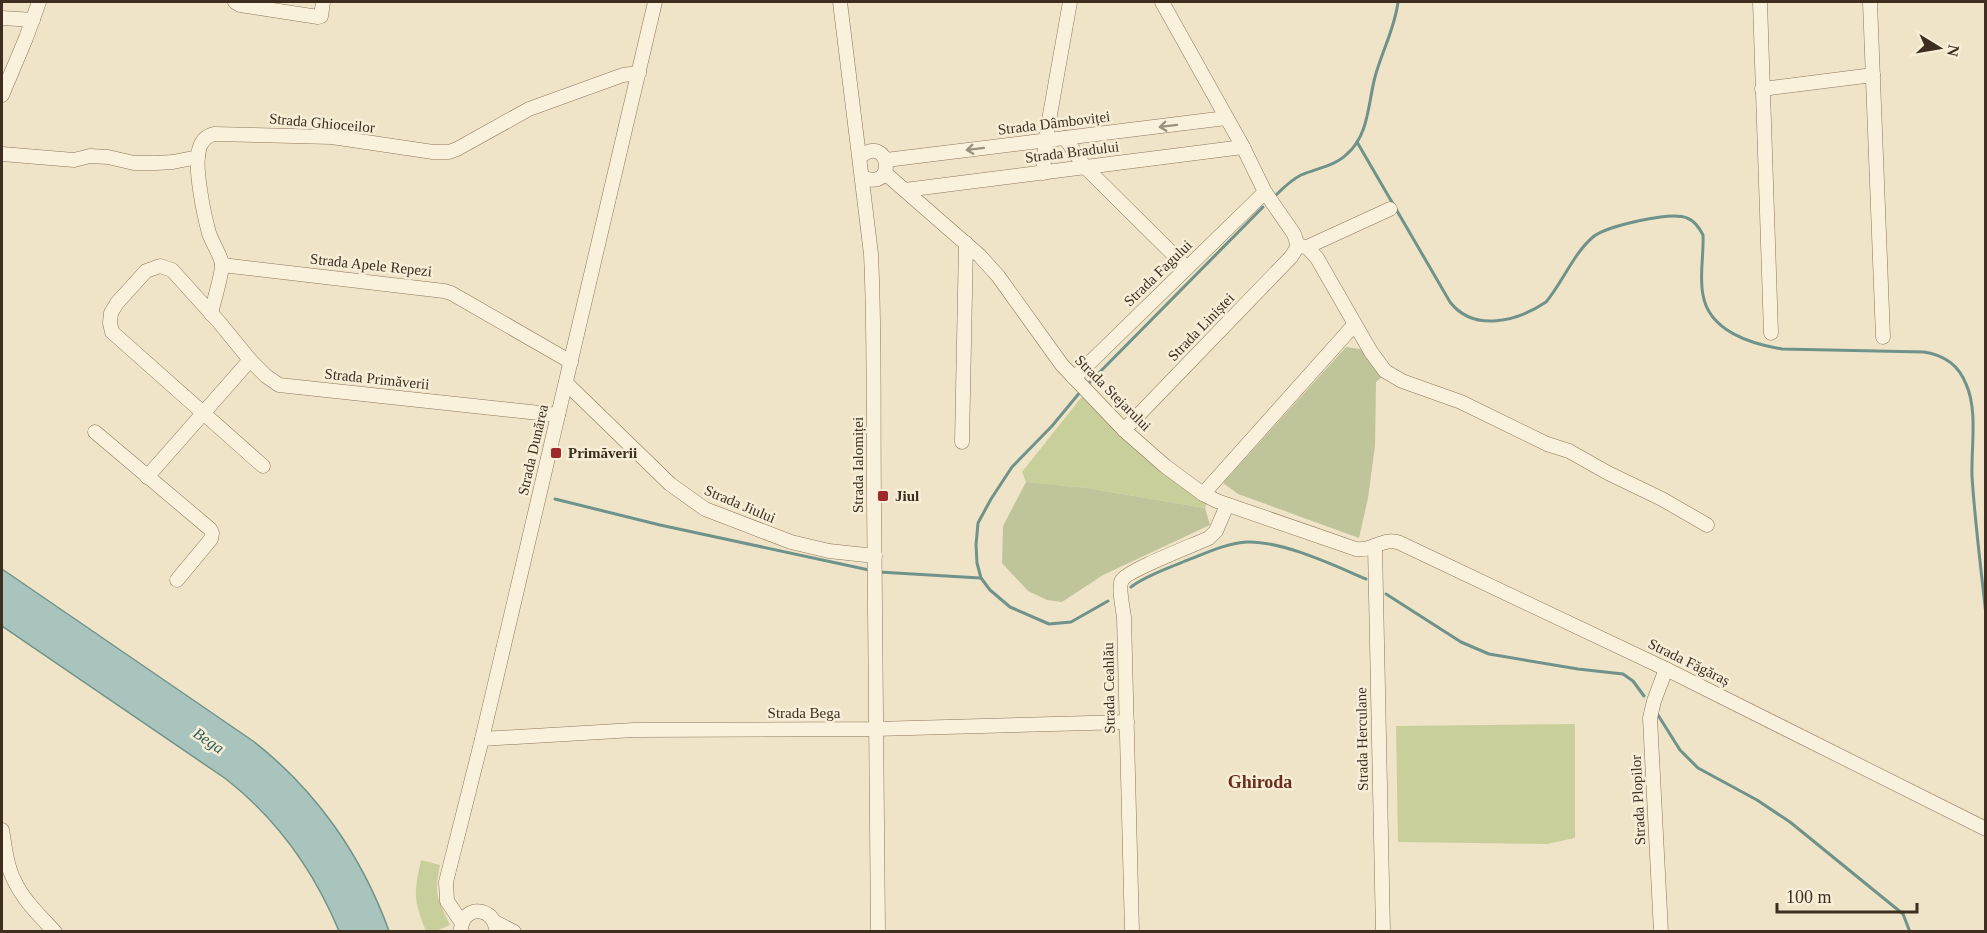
<svg xmlns="http://www.w3.org/2000/svg" width="1987" height="933" font-family="'Times New Roman',serif">
	<style>
		.green { fill: #c9cf9b }
		.cemetery { fill: #bfc49a }
		.water { fill: #a9c4bc; stroke: #6f938a; stroke-width: 1.5 }
		.lines { fill: none; stroke-linecap: round; stroke-linejoin: round }
		.stream { stroke: #6f938a; stroke-width: 3 }
		.minor-casing { stroke: #8d765c; stroke-width: 15 }
		.minor { stroke: #faf1dc; stroke-width: 14 }
		.oneway { stroke: #9c907e }
		.poi-dot { fill: #9e2a2b; stroke: #f7eed8; stroke-width: 2 }
		.labels { text-anchor: middle; stroke-width: 5; stroke-linejoin: round; paint-order: stroke }
		.street-label { font-size: 15px; fill: #3d2e20; stroke: #f7eed8 }
		.poi-label { font-size: 15px; font-weight: bold; fill: #3d2e20; stroke: #f7eed8; text-anchor: start }
		.water-label { font-size: 16px; font-style: italic; fill: #2f5d5a; stroke: #f7eed8 }
		.quarter-label { font-size: 18px; font-weight: bold; fill: #6b2e1e; stroke: #f7eed8 }
	</style>
	<rect width="100%" height="100%" fill="#f0e4c8"/>
	<g class="green">
		<polygon points="1084,394 1208,500 1205,508 1087,488 1026,482 1022,472"/>
		<polygon points="1575,724 1575,838 1547,844 1398,842 1396,726"/>
		<path d="M421,860L440,865C434,895 437,897 450,925L436,931H426C413,899 414,893 421,860Z"/>
	</g>
	<g class="cemetery">
		<polygon points="1346,347 1360,349 1383,376 1376,382 1375,446 1368,498 1359,538 1238,494 1223,483"/>
		<polygon points="1026,482 1087,488 1205,508 1210,525 1103,575 1062,602 1047,600 1028,591 1002,563 1003,526"/>
	</g>
	<path class="water" d="M2,569L253,741C316,790 362,856 389,931H339C314,871 277,819 226,779L2,626Z"/>
	<g class="lines">
		<g class="stream">
			<path d="M1357,142L1450,302C1474,333 1518,321 1546,302C1562,283 1574,253 1593,237C1606,226 1671,211 1687,218C1695,221 1699,227 1703,235C1704,255 1699,276 1703,295C1709,331 1751,344 1782,349L1924,352C1944,355 1959,366 1966,384C1978,410 1971,448 1972,476C1975,523 1981,569 1986,615"/>
			<path d="M1276,195C1284,187 1291,180 1301,175C1317,168 1335,166 1347,154C1369,135 1368,103 1375,77C1382,51 1395,28 1398,2"/>
			<polyline points="1088,384 1263,207"/>
			<polyline points="1081,391 1052,426 1012,467 991,499 978,523 976,545 977,563 981,578 990,590 1010,607 1049,624 1071,622 1108,601"/>
			<polyline points="555,499 660,525 869,570"/>
			<polyline points="879,572 980,578"/>
			<path d="M1131,587C1147,575 1167,569 1185,561C1204,554 1226,543 1247,542C1283,541 1333,565 1366,579"/>
			<polyline points="1386,594 1461,642 1489,654 1578,669 1623,674 1633,681 1644,696"/>
			<polyline points="1658,715 1680,750 1698,768 1757,800 1790,822 1903,914 1910,932"/>
		</g>
		<defs>
			<g id="minor">
				<polyline points="235,2 240,5 318,17 321,16 323,2"/>
				<path d="M840,2L871,254C875,336 873,417 874,499C875,643 876,787 878,932"/>
				<polyline points="1162,2 1243,147 1265,192 1294,234 1298,246"/>
				<polyline points="1760,2 1771,333"/>
				<polyline points="1870,2 1883,337"/>
				<polyline points="2,18 33,20"/>
				<polyline points="1762,89 1873,75"/>
				<polyline points="2,95 26,38 39,2"/>
				<polyline points="1065,138 1085,167 1187,268"/>
				<polyline points="2,154 74,160 90,156 108,157 134,163 156,163 173,162 198,157"/>
				<path d="M860,157C890,132 898,193 862,177"/>
				<polyline points="886,160 1226,118"/>
				<path d="M885,173L980,256L998,276L1062,365L1124,430L1165,466L1203,494L1217,501L1356,549C1373,552 1383,536 1400,543L1666,669L1986,829"/>
				<polyline points="1043,173 1046,137 1070,2"/>
				<polyline points="905,190 1243,147"/>
				<polyline points="1298,246 1307,247 1317,258 1371,352 1385,371 1402,381 1461,402 1547,444 1569,451 1608,473 1662,499 1707,525"/>
				<polyline points="1307,247 1390,209"/>
				<polyline points="222,265 444,291 451,293 571,362"/>
				<path d="M211,314C213,303 223,272 222,264C220,253 212,243 209,233C204,215 194,167 199,150C201,141 206,136 214,134L332,137L433,152H449L457,149L529,109L623,75L639,73"/>
				<polyline points="1074,378 1265,192"/>
				<polyline points="566,383 670,484 705,509 791,542 829,551 875,556"/>
				<polyline points="1124,430 1291,257 1298,246"/>
				<polyline points="95,432 210,529 212,533 211,539 177,580"/>
				<polyline points="962,442 966,243"/>
				<polyline points="263,466 112,332 110,323 111,313 117,303 146,271 160,266 172,270 219,322 250,360 266,376 279,385 558,415"/>
				<polyline points="147,477 250,360"/>
				<polyline points="1203,494 1354,325"/>
				<polyline points="1375,546 1383,932"/>
				<polyline points="482,739 634,730 875,729 1127,722"/>
				<path d="M2,830C5,846 6,865 14,880C23,900 40,916 55,932"/>
				<polyline points="495,922 514,932"/>
				<polyline points="462,923 447,901 446,882 482,739 655,2"/>
				<path d="M461,929C463,904 496,906 496,932"/>
				<path d="M1132,932L1124,617C1123,609 1118,587 1122,580C1128,570 1194,545 1209,538L1216,531L1227,505"/>
				<polyline points="1661,932 1650,718 1654,701 1666,669"/>
			</g>
		</defs>
		<use href="#minor" class="minor-casing"/>
		<use href="#minor" class="minor"/>
	</g>
	<defs><path id="oneway-shaft" d="M-6 0H5M1.5-3L5.5 0L1.5 3" fill="none" stroke-width="1.6" stroke-linecap="round" stroke-linejoin="round" transform="scale(1.5)"/></defs>
	<g class="oneway">
		<use href="#oneway-shaft" transform="translate(1168 126) rotate(173)"/>
		<use href="#oneway-shaft" transform="translate(975 149) rotate(173)"/>
	</g>
	<g class="poi-dot">
		<rect x="550" y="447" width="12" height="12" rx="3"/>
		<rect x="877" y="490" width="12" height="12" rx="3"/>
	</g>
	<g class="labels">
		<g class="street-label">
			<text transform="translate(322 123) rotate(5)" y="5">Strada Ghioceilor</text>
			<text transform="translate(1054 123) rotate(-7)" y="5">Strada Dâmboviței</text>
			<text transform="translate(1072 152) rotate(-7)" y="5">Strada Bradului</text>
			<text transform="translate(371 265) rotate(6)" y="5">Strada Apele Repezi</text>
			<text transform="translate(1158 273) rotate(-44)" y="5">Strada Fagului</text>
			<text transform="translate(1201 327) rotate(-46)" y="5">Strada Liniștei</text>
			<text transform="translate(377 379) rotate(6)" y="5">Strada Primăverii</text>
			<text transform="translate(1113 393) rotate(45)" y="5">Strada Stejarului</text>
			<text transform="translate(533 450) rotate(-77)" y="5">Strada Dunărea</text>
			<text transform="translate(858 465) rotate(-90)" y="5">Strada Ialomiței</text>
			<text transform="translate(740 504) rotate(23)" y="5">Strada Jiului</text>
			<text transform="translate(1689 662) rotate(26)" y="5">Strada Făgăraș</text>
			<text transform="translate(1109 688) rotate(-91)" y="5">Strada Ceahlău</text>
			<text x="804" y="718">Strada Bega</text>
			<text transform="translate(1362 739) rotate(-91)" y="5">Strada Herculane</text>
			<text transform="translate(1638 800) rotate(-93)" y="5">Strada Plopilor</text>
		</g>
		<g class="poi-label">
			<text x="568" y="458">Primăverii</text>
			<text x="895" y="501">Jiul</text>
		</g>
		<g class="water-label">
			<text transform="translate(209 740) rotate(34)" y="6">Bega</text>
		</g>
		<g class="quarter-label">
			<text x="1260" y="788">Ghiroda</text>
		</g>
	</g>
	<rect width="1987" height="933" fill="none" stroke="#3d2e20" stroke-width="6"/>
	<g transform="translate(1939 48) rotate(101)" stroke="#f7eed8" stroke-width="4.5" paint-order="stroke">
	<path d="M0-4.5L10 22L0 15L-10 22Z" fill="#3d2e20"/>
	<text y="-9" font-size="16" font-weight="bold" text-anchor="middle" fill="#3d2e20">N</text>
	</g>
	<path d="M1777 903v9h140v-9" fill="none" stroke="#3d2e20" stroke-width="3"/>
	<text x="1786" y="903" font-size="18" fill="#3d2e20" stroke="#f7eed8" stroke-width="4.5" paint-order="stroke">100 m</text>
</svg>
